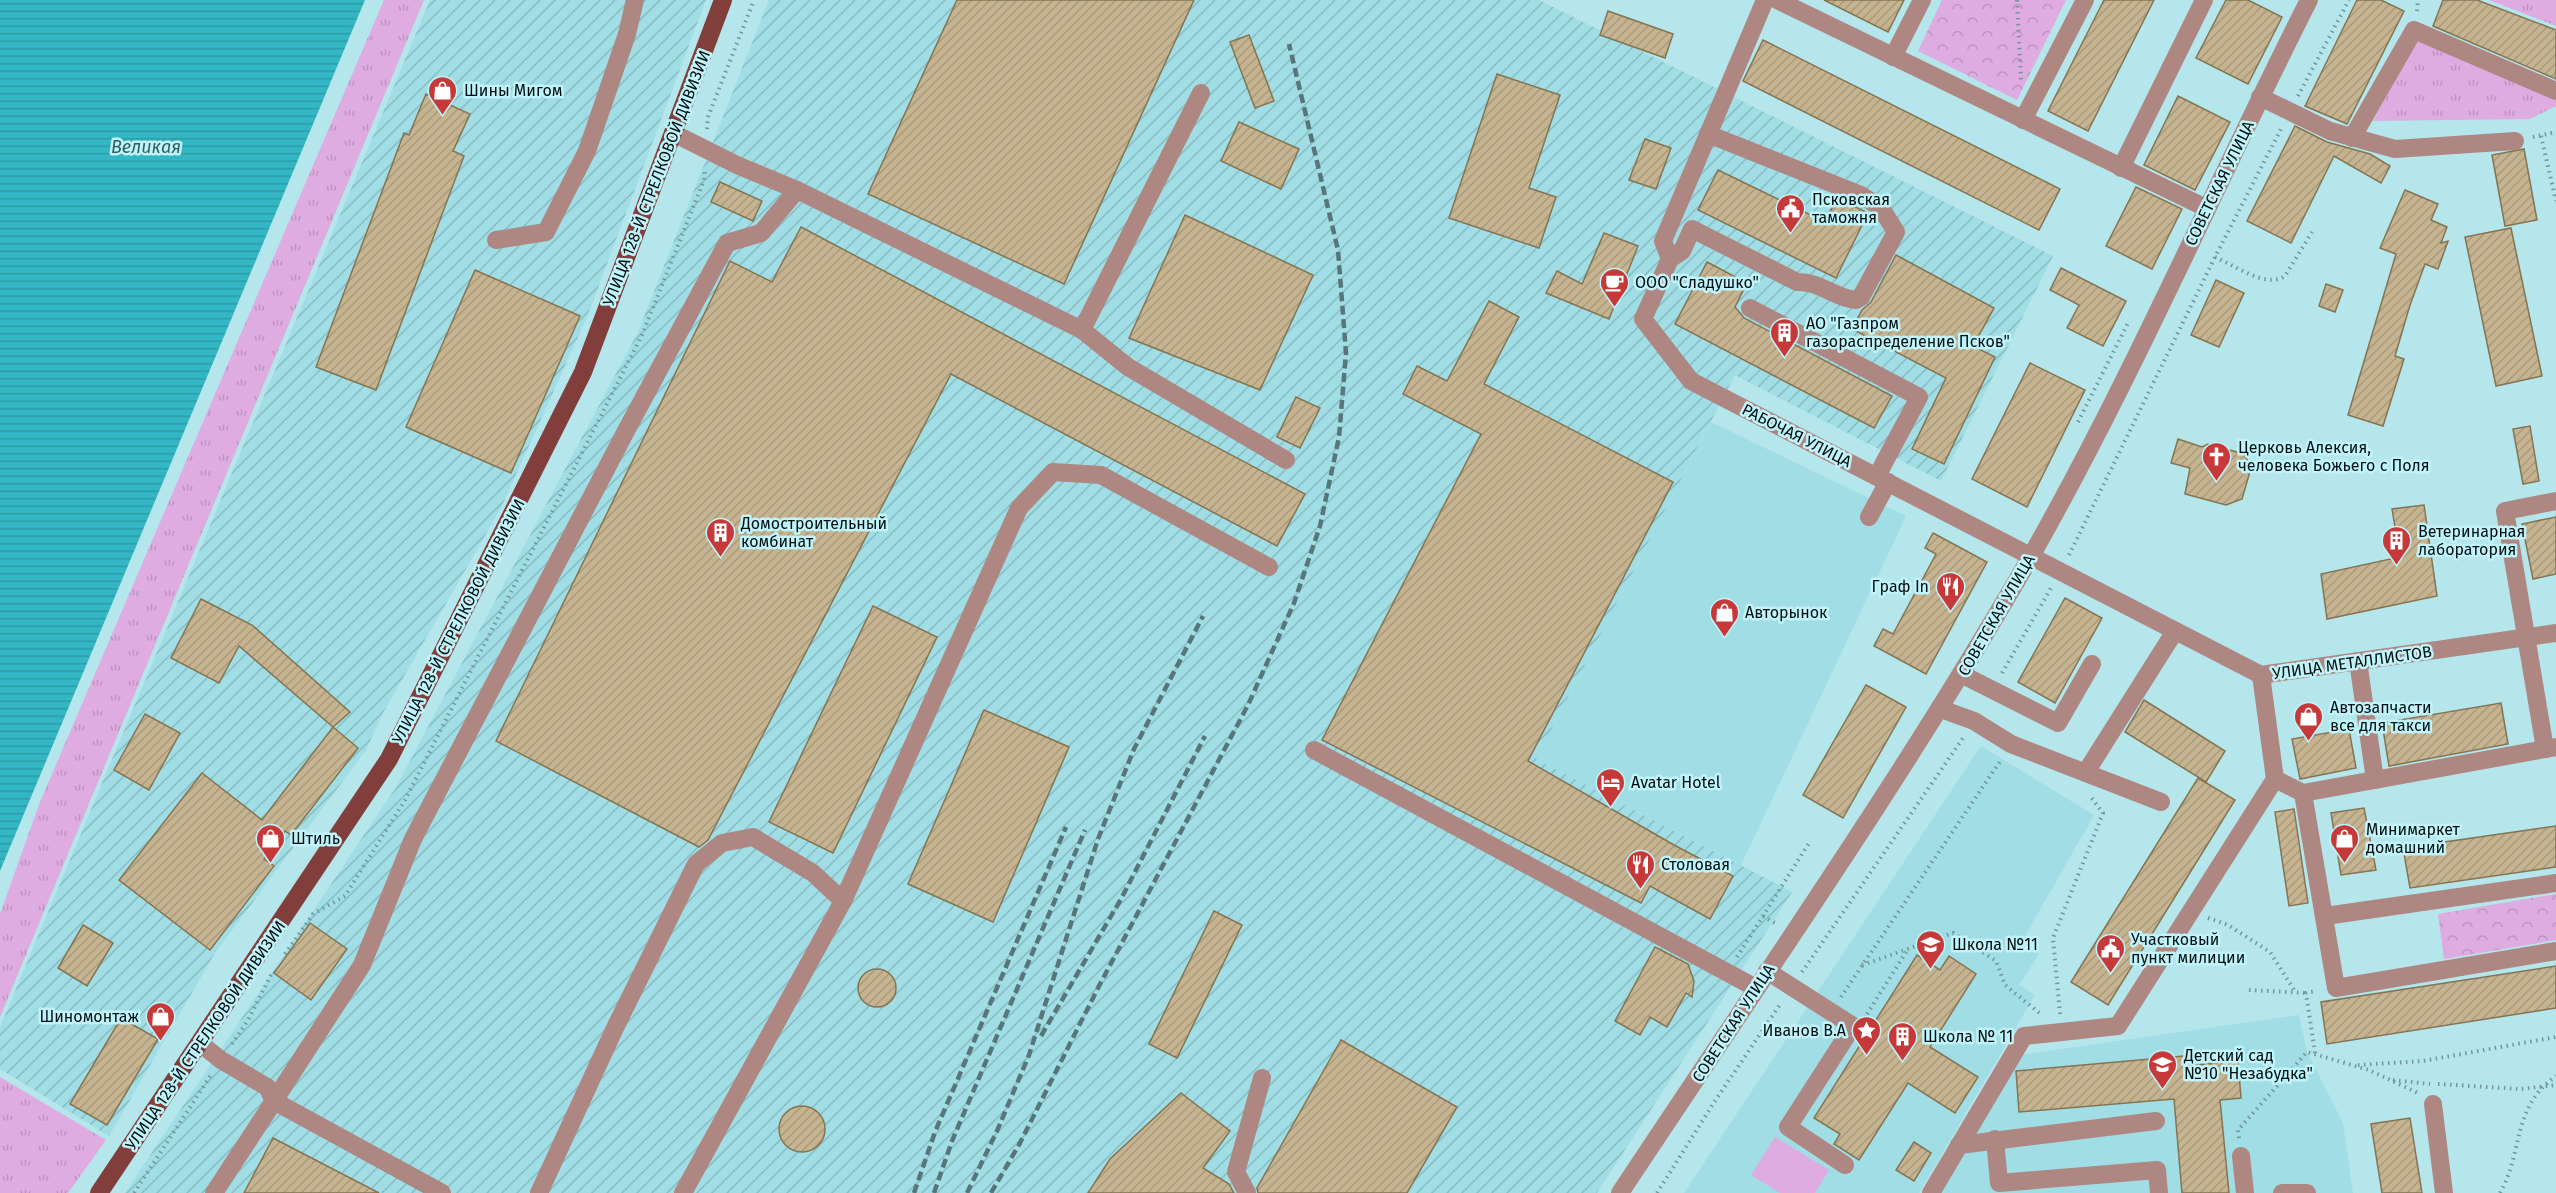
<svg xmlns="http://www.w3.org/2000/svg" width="2556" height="1193" font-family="'Fira Sans',sans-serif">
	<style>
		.built { fill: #a0dde4 }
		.industrial { fill: url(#industrial-furrows) }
		.grass { fill: url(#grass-tufts) }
		.park { fill: url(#park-crowns) }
		.pitch { fill: #deace0 }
		.water { fill: url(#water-rules) }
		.building { fill: url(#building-hatch); stroke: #847452; stroke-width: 1.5 }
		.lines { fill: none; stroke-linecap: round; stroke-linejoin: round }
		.path { stroke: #72979b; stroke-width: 4; stroke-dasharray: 1.5 4.5; stroke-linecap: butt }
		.minor { stroke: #ae8682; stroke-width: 18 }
		.major { stroke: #813e3a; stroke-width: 18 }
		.rail { stroke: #57767a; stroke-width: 4.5; stroke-dasharray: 9 4.5; stroke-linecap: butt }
		.labels { text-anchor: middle; stroke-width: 5; stroke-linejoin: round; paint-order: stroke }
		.poi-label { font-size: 16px; fill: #000e10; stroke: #c1f4fa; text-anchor: start }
		.street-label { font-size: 16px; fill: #000e10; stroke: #c1f4fa }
		.water-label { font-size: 18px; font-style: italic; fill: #2c6066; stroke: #c1f4fa }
	</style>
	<defs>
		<pattern id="industrial-furrows" width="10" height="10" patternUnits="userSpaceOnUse" patternTransform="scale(1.5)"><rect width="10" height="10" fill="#a0dde4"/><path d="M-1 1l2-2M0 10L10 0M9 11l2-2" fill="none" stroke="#88bcc3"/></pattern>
		<pattern id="grass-tufts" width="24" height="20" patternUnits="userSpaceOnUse" patternTransform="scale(1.5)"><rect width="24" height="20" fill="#deace0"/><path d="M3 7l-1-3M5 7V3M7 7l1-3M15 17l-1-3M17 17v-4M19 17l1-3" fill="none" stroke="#bd93bf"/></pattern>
		<pattern id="park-crowns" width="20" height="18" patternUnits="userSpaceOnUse" patternTransform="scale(1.5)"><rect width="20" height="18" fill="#deace0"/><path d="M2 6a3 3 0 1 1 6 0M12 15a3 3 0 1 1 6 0" fill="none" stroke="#bd93bf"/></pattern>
		<pattern id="water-rules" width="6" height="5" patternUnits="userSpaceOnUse" patternTransform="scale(1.5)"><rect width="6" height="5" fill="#34b7c4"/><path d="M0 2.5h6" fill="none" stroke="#2c9ca7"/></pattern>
		<pattern id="building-hatch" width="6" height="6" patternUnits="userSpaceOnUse" patternTransform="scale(1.5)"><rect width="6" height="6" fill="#c6b491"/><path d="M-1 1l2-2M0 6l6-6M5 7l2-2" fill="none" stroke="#a89a7c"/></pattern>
	</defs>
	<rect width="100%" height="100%" fill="#b4e6ec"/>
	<g class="built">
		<polygon points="1711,422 1906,516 1741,865 1536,759"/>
		<polygon points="1981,746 2094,815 2022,941 2039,954 2019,985 2035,995 1919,1193 1684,1193"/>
		<polygon points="2299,1015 2307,1052 2343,1123 2353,1193 1940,1193 1963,1155 1975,1148 1973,1137 2020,1055"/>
	</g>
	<g class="industrial">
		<polygon points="430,0 706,0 587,317 501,508 383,713 366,750 215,953 109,1136 0,1069 0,1027"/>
		<polygon points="769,0 1539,0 2053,256 1941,481 1735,375 1536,759 1792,892 1597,1193 125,1193 396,787 638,332"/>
	</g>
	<g class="grass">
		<polygon points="384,0 424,0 0,1017 0,914 40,802"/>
		<polygon points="2489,0 2556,0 2556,26"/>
		<polygon points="2416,38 2556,98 2556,106 2530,119 2373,121"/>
		<polygon points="0,1077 106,1140 68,1193 0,1193"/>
	</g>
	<g class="park">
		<polygon points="1942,0 2066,0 2017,100 1918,51"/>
		<polygon points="2556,894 2556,940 2444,959 2438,914"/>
	</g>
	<polygon class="pitch" points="1775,1137 1829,1170 1815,1193 1780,1193 1751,1175"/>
	<polygon class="water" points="0,0 365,0 0,871"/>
	<g class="building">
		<polygon points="957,0 1194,0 1064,284 868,194"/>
		<polygon points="1824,0 1904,0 1888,32"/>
		<polygon points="2104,0 2154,0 2088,131 2048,111"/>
		<polygon points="2226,0 2248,0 2282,17 2248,84 2196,58"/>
		<polygon points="2357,0 2381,0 2404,11 2347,124 2305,106"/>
		<polygon points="2443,0 2477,0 2556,30 2556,79 2433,26"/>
		<polygon points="1608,11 1673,34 1665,58 1600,35"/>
		<polygon points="1249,35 1274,101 1255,108 1230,42"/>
		<polygon points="1763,40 2060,189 2039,230 1743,81"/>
		<polygon points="1497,74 1560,95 1529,188 1556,197 1539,248 1449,218"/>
		<polygon points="426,94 470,114 453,151 464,156 376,390 316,367 404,133 409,135"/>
		<polygon points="2178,96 2230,122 2195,190 2144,165"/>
		<polygon points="1239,122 1299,149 1281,189 1221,161"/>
		<polygon points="2295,126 2327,142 2370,154 2390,166 2381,183 2334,156 2291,243 2247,221"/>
		<polygon points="1645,139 1671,148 1656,189 1629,180"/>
		<polygon points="2524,149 2537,220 2505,226 2492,155"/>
		<polygon points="1718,170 1825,222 1837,198 1868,213 1836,278 1698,210"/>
		<polygon points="720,182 762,201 753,221 711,202"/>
		<polygon points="2136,187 2182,209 2152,269 2106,246"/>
		<polygon points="2405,190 2438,204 2431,220 2447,227 2441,243 2448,241 2438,269 2425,264 2410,305 2395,356 2404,359 2383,426 2348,415 2396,254 2380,248"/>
		<polygon points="1185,215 1313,275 1260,390 1129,338"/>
		<polygon points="801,227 1305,494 1277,546 951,374 708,840 699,847 496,741 730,261 772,282"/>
		<polygon points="2511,228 2542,376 2496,386 2465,237"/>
		<polygon points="1604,233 1638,246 1609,319 1546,293 1557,271 1582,284"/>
		<polygon points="1896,255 1994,308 1973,346 1995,357 1944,464 1912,449 1946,378 1852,329 1862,310 1871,302"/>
		<polygon points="1707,262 1747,283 1735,307 1744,318 1892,396 1874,428 1675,324"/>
		<polygon points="2061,268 2126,301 2103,346 2067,328 2079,305 2050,290"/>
		<polygon points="475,270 580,316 511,473 406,427"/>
		<polygon points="2216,280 2244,293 2219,347 2191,335"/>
		<polygon points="2326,284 2343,290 2335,312 2319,306"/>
		<polygon points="1489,301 1519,317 1484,384 1673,482 1528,761 1674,845 1733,876 1710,919 1650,886 1641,903 1322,740 1481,434 1403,394 1417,366 1447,381"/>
		<polygon points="2030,363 2085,390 2027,507 1972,479"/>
		<polygon points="1296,397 1320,408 1300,448 1277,437"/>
		<polygon points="2530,426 2539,481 2523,484 2513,429"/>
		<polygon points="2178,439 2202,447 2208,444 2244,454 2251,468 2242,499 2226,505 2185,494 2190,468 2171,463"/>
		<polygon points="2424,505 2437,596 2327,619 2321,574 2400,557 2392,509"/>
		<polygon points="2556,517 2556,574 2533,579 2522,524"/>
		<polygon points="1933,533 1987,562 1926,674 1874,646 1883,629 1893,634 1936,554 1925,548"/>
		<polygon points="2065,598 2102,618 2055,703 2018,682"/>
		<polygon points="201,599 252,625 350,712 333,727 239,646 219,683 171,658"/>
		<polygon points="873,606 937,637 833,853 769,822"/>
		<polygon points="1866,685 1906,707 1843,818 1803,795"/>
		<polygon points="2144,700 2225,751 2206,782 2125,732"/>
		<polygon points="2501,703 2508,744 2389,766 2382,723"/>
		<polygon points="984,710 1069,747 993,922 908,884"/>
		<polygon points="145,714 180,733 149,790 114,770"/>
		<polygon points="333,727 358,748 291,835 285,831 264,859 274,866 210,950 119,880 202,773 262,820"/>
		<polygon points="2349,729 2356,768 2300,779 2292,739"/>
		<polygon points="2198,778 2235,800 2108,1005 2071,982"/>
		<polygon points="2364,808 2376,870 2341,875 2331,813"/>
		<polygon points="2294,809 2308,903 2289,906 2275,812"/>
		<polygon points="2556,826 2556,867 2410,888 2403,848"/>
		<polygon points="1214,911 1242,925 1177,1058 1149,1044"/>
		<polygon points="310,923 347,949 311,1000 274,973"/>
		<polygon points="83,925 113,943 87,986 58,968"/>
		<polygon points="1655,947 1688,964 1694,981 1692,997 1686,993 1667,1027 1650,1017 1640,1035 1615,1021"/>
		<polygon points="1917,955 1940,970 1949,956 1976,974 1930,1047 1978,1077 1955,1113 1908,1083 1859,1160 1834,1144 1840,1134 1814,1118"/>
		<polygon points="2556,966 2556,1008 2327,1044 2321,1002"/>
		<circle cx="877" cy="988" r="19"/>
		<polygon points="121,1018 158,1039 107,1125 70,1104"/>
		<polygon points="1341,1040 1457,1107 1407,1193 1258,1193 1257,1188"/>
		<polygon points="2184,1056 2186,1066 2238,1061 2241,1098 2220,1100 2229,1193 2182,1193 2174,1099 2019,1112 2016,1071"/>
		<polygon points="1181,1093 1230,1131 1203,1168 1229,1184 1234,1193 1088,1193 1110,1159"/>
		<circle cx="802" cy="1129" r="23"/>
		<polygon points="2410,1118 2422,1193 2382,1193 2371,1124"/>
		<polygon points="273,1138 379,1193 244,1193"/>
		<polygon points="1914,1142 1931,1153 1914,1181 1896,1170"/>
	</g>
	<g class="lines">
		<g class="path">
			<polyline points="2017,0 2021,80"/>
			<polyline points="2417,11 2418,0"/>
			<polyline points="2298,96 2349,0"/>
			<polyline points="707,129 708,117 754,0"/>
			<polyline points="2541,136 2556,201"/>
			<polyline points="2533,137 2556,132"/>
			<path d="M2215,257C2234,265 2266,289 2285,276L2312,232"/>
			<polyline points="2078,422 2129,321"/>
			<polyline points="2069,555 2215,257 2282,127"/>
			<polyline points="2002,673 2051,588"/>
			<polyline points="1763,916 1778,925"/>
			<polyline points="2208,918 2228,925 2270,952 2296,993"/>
			<polyline points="285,954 313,914 345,896 405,800 642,335 704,180 705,169"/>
			<polyline points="1737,957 1809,843"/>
			<polyline points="1862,965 1953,933 1996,961 2005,985 2042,1015"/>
			<polyline points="1802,972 1963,738"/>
			<polyline points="2249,990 2306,993"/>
			<polyline points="1841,997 2001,760"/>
			<polyline points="1867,1014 1908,949"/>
			<polyline points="2060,1014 2053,938 2103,813 2090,796"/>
			<polyline points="232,1044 248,1020 272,973"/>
			<polyline points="2315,1053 2306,993 2317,991"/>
			<polyline points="2358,1065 2423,1061 2556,1037"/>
			<polyline points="2393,1080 2430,1084"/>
			<polyline points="2438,1084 2520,1089 2556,1085"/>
			<polyline points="2239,1138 2238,1130 2307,1052 2369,1070 2420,1094"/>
			<polyline points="134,1193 211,1075"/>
			<polyline points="1657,1193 1713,1104 1781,1003"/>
			<path d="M2500,1193C2524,1151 2511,1108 2556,1076"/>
		</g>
		<g class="minor">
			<polyline points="1777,0 2206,208"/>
			<polyline points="1893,57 1922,0"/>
			<polyline points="2260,97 2330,131 2395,149 2515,141"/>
			<polyline points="2023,120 2085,0"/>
			<polyline points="673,133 739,166 797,190 1082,330 1201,93"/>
			<path d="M1708,134L1861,195L1881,208L1896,232L1861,297L1856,300C1835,298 1819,281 1797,282L1692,229L1682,251L1670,259L1643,319L1691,381L2261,675L2556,633"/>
			<polyline points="2352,138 2414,30 2556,91"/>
			<polyline points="2121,168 2204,0"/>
			<polyline points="496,240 546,232 587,151 627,34 635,0"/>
			<polyline points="1670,259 1663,241 1765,0"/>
			<polyline points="1750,308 1919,397 1877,476"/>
			<polyline points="1082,330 1128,367 1286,460"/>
			<polyline points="1869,517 1888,482"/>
			<polyline points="2358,661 2375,780"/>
			<polyline points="1961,674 2058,723 2092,664"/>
			<polyline points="1941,709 1974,721 2011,744 2161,802"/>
			<polyline points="2545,749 2505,511 2556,501"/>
			<polyline points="1314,750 1756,988"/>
			<polyline points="2086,772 2175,631"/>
			<polyline points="2275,779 2303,793 2556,747"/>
			<polyline points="2303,793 2336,988 2556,951"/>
			<polyline points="2325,916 2556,883"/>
			<polyline points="1767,971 1853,1026 1788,1127 1845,1165"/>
			<polyline points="201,1044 221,1060 267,1087 274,1101 214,1193"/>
			<polyline points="2433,1104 2444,1193"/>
			<polyline points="1995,1139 1999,1183 2157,1170 2159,1193"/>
			<polyline points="1959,1145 2156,1121"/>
			<polyline points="2241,1156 2245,1193"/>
			<polyline points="442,1193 274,1101 362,965 413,839 627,429 727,243 761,233 797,190"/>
			<polyline points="539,1193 614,1030 696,864 722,843 753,837 813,873 843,901"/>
			<polyline points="683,1193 843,901 1019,508 1053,472 1101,475 1269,567"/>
			<polyline points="1247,1193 1236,1172 1262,1078"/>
			<path d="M1620,1193C1759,983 1904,776 2030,558C2133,377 2215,185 2309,0"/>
			<polyline points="1931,1193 2024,1036 2118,1026 2275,779 2261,675"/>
			<polyline points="2282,1193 2307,1193"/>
		</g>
		<polyline class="major" points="99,1193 389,759 583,372 723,0"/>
		<g class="rail">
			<polyline points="1041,1036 1121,899 1205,736"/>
			<polyline points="914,1193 935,1132 1066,827"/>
			<polyline points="934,1193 952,1141 1085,830"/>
			<polyline points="967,1193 997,1131 1029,1055 1098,839 1134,749 1203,616"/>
			<polyline points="991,1193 1020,1143 1099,986 1248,705 1294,603 1320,526 1339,437 1346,353 1338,250 1289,44"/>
		</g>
	</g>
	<defs>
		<symbol id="shop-pin" viewBox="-11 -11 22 30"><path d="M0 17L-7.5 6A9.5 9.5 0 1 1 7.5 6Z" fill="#c73839" stroke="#c1f4fa"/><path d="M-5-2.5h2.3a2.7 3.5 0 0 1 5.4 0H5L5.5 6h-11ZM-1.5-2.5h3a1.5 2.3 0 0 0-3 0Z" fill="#fff"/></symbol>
		<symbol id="civic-pin" viewBox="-11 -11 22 30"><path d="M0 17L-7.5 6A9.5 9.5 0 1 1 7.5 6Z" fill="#c73839" stroke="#c1f4fa"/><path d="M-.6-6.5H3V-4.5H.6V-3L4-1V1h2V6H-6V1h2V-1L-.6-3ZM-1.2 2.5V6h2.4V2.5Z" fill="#fff"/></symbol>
		<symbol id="cafe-pin" viewBox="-11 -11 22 30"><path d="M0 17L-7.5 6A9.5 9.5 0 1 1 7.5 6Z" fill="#c73839" stroke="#c1f4fa"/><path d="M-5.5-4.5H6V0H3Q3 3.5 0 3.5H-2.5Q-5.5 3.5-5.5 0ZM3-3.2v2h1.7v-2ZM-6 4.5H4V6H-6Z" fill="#fff"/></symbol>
		<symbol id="building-pin" viewBox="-11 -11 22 30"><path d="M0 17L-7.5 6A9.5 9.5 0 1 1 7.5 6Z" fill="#c73839" stroke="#c1f4fa"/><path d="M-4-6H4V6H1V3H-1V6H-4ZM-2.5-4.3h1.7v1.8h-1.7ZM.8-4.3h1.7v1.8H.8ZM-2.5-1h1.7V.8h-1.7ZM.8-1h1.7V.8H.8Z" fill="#fff"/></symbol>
		<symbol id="church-pin" viewBox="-11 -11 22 30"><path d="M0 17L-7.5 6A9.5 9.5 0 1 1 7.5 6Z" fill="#c73839" stroke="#c1f4fa"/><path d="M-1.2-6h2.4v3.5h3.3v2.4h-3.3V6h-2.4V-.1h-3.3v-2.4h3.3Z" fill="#fff"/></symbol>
		<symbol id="restaurant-pin" viewBox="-11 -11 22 30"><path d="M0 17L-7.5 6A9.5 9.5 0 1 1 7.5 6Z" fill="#c73839" stroke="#c1f4fa"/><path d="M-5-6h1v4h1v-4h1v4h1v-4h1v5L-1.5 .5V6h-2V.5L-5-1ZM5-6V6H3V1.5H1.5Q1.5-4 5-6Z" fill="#fff"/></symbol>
		<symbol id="hotel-pin" viewBox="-11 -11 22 30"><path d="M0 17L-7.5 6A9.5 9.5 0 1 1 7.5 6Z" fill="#c73839" stroke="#c1f4fa"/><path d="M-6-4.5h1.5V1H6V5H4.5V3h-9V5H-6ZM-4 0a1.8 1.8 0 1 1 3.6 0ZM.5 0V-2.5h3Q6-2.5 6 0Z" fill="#fff"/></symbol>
		<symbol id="school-pin" viewBox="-11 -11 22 30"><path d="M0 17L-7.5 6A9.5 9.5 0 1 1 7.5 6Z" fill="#c73839" stroke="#c1f4fa"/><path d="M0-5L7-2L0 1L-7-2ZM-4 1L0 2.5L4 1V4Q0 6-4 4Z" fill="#fff"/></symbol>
		<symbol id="sight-pin" viewBox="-11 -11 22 30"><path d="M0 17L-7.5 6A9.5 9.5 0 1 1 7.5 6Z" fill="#c73839" stroke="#c1f4fa"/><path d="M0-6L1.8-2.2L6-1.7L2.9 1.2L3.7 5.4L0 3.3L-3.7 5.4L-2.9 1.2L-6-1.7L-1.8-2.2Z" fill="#fff"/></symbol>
	</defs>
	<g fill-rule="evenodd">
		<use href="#shop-pin" x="426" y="74" width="33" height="45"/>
		<use href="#civic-pin" x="1774" y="192" width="33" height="45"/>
		<use href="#cafe-pin" x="1598" y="266" width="33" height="45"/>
		<use href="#building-pin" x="1768" y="316" width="33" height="45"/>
		<use href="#church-pin" x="2200" y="440" width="33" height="45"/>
		<use href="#building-pin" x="704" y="516" width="33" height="45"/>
		<use href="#building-pin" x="2380" y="524" width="33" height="45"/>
		<use href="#restaurant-pin" x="1934" y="570" width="33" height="45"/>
		<use href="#shop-pin" x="1708" y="596" width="33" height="45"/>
		<use href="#shop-pin" x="2292" y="700" width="33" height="45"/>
		<use href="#hotel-pin" x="1594" y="766" width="33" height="45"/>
		<use href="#shop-pin" x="254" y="822" width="33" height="45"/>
		<use href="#shop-pin" x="2328" y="822" width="33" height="45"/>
		<use href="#restaurant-pin" x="1624" y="848" width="33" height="45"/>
		<use href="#school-pin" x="1914" y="928" width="33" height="45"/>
		<use href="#civic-pin" x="2094" y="932" width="33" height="45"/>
		<use href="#shop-pin" x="144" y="1000" width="33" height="45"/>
		<use href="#sight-pin" x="1850" y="1014" width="33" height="45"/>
		<use href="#building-pin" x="1886" y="1020" width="33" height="45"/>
		<use href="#school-pin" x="2146" y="1048" width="33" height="45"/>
	</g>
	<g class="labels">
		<g class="poi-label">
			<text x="464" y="96">Шины Мигом</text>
			<text x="1812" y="205">Псковская<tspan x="1812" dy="18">таможня</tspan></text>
			<text x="1635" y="288">ООО "Сладушко"</text>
			<text x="1806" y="329">АО "Газпром<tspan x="1806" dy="18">газораспределение Псков"</tspan></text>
			<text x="2238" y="453">Церковь Алексия,<tspan x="2238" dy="18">человека Божьего с Поля</tspan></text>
			<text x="741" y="529">Домостроительный<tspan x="741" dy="18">комбинат</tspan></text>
			<text x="2418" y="537">Ветеринарная<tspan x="2418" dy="18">лаборатория</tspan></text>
			<text x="1929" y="592" text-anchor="end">Граф In</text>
			<text x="1745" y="618">Авторынок</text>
			<text x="2330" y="713">Автозапчасти<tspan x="2330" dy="18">все для такси</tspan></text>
			<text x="1631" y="788">Avatar Hotel</text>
			<text x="2366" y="835">Минимаркет<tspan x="2366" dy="18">домашний</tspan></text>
			<text x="291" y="844">Штиль</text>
			<text x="1661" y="870">Столовая</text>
			<text x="2131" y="945">Участковый<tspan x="2131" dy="18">пункт милиции</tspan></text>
			<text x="1952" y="950">Школа №11</text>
			<text x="139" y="1022" text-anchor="end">Шиномонтаж</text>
			<text x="1846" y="1036" text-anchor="end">Иванов В.А</text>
			<text x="1923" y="1042">Школа № 11</text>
			<text x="2184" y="1061">Детский сад<tspan x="2184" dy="18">№10 "Незабудка"</tspan></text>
		</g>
		<g class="street-label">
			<text transform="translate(656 178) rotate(-69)" y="6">УЛИЦА 128-Й СТРЕЛКОВОЙ ДИВИЗИИ</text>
			<text transform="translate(2219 183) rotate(-64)" y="6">СОВЕТСКАЯ УЛИЦА</text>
			<text transform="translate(1797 435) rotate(27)" y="6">РАБОЧАЯ УЛИЦА</text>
			<text transform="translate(1996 615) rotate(-60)" y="6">СОВЕТСКАЯ УЛИЦА</text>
			<text transform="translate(458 621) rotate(-63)" y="6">УЛИЦА 128-Й СТРЕЛКОВОЙ ДИВИЗИИ</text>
			<text transform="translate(2352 662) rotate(-8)" y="6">УЛИЦА МЕТАЛЛИСТОВ</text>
			<text transform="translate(1733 1023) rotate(-57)" y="6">СОВЕТСКАЯ УЛИЦА</text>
			<text transform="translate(205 1035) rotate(-56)" y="6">УЛИЦА 128-Й СТРЕЛКОВОЙ ДИВИЗИИ</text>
		</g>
		<g class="water-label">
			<text x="146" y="153">Великая</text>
		</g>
	</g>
</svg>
